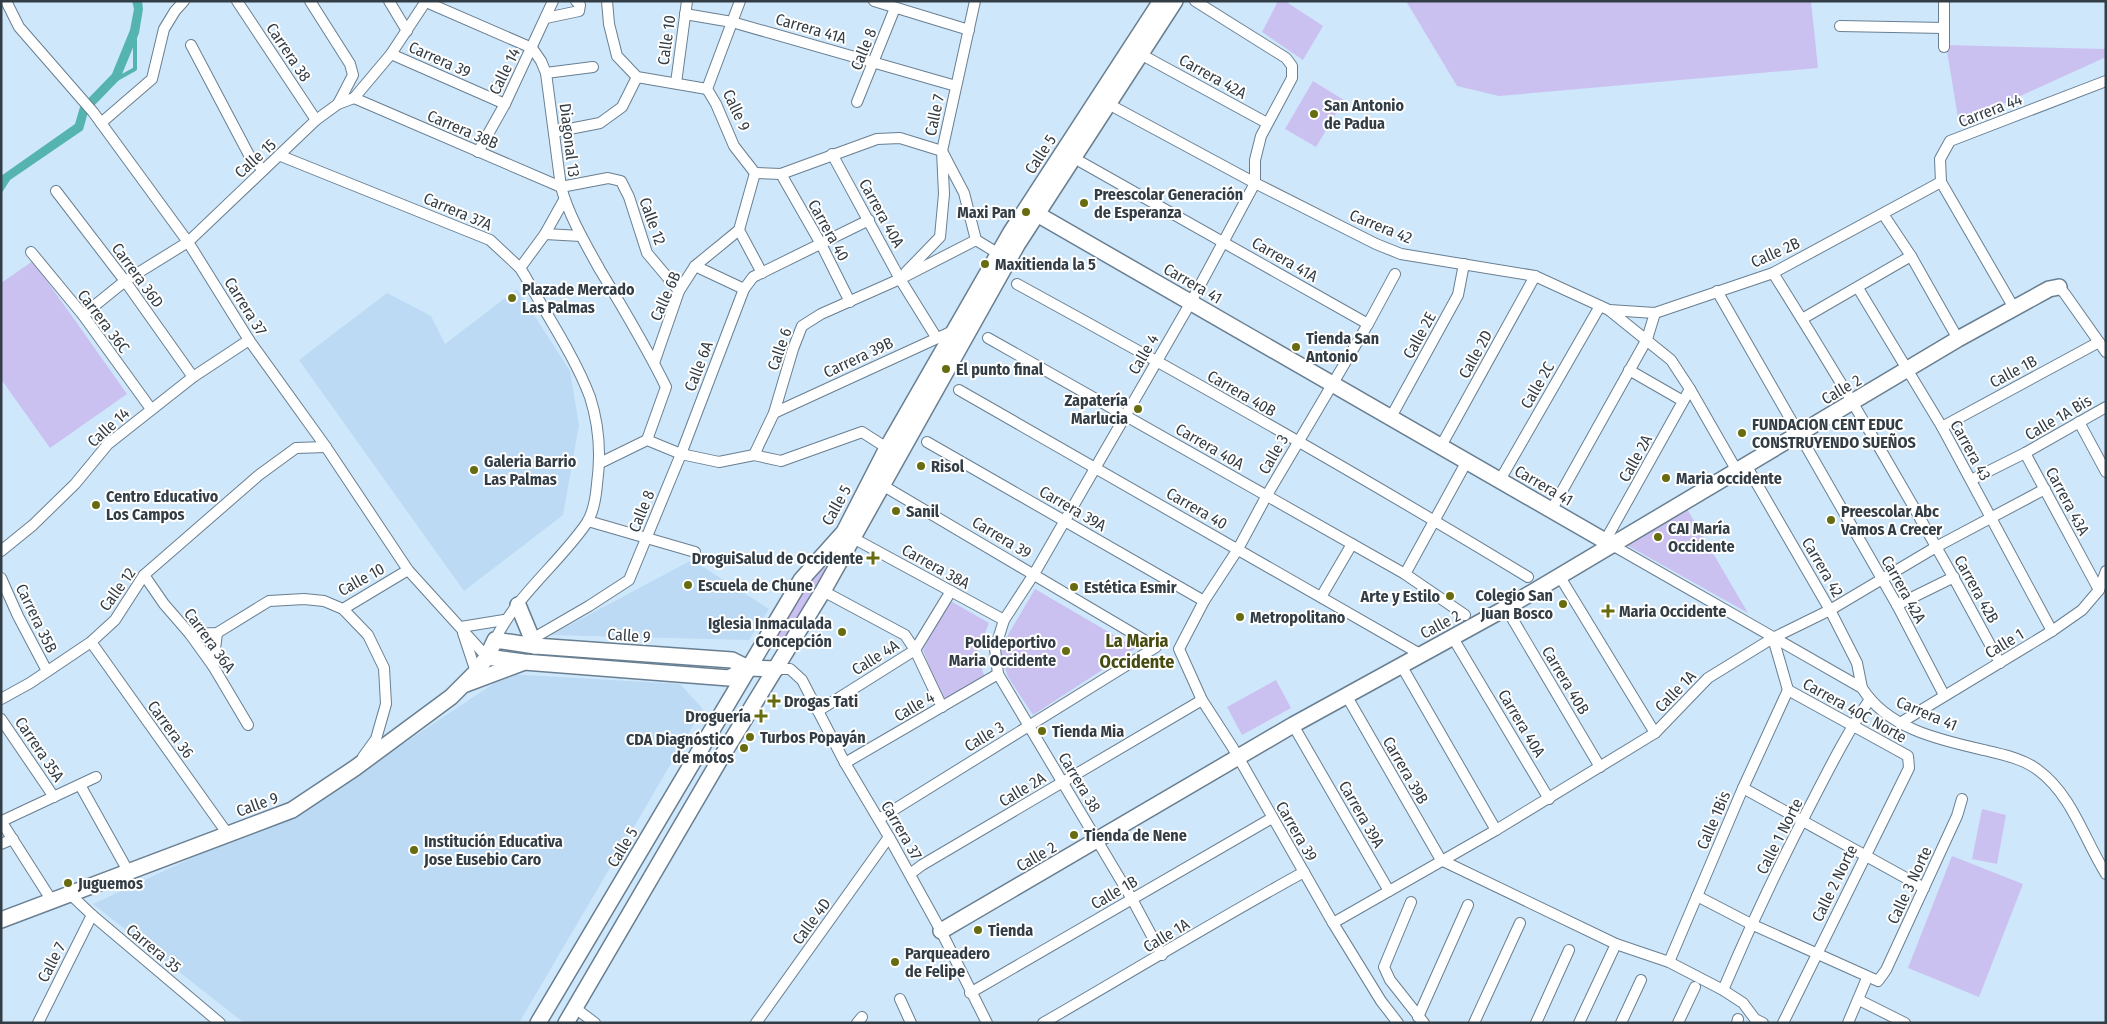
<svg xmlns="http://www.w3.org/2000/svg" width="2107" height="1024" font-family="'Fira Sans Condensed',sans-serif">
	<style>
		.built { fill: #bcdaf4 }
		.green { fill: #cbc1f1 }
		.water { fill: #55b4b0 }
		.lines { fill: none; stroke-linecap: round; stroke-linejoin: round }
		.stream { stroke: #55b4b0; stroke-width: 4 }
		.street-casing { stroke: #697f91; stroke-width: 12 }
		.secondary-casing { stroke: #697f91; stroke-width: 18 }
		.street { stroke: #fff; stroke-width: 10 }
		.secondary { stroke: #fff; stroke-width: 15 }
		.poi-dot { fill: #666c0f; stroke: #fff; stroke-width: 2 }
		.labels { text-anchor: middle; stroke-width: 4; stroke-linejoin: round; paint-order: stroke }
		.street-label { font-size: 16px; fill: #333d45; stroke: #fff }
		.poi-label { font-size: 16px; font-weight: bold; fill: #333d45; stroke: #fff; text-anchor: start }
		.neighbourhood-label { font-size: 18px; font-weight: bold; fill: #474b0f; stroke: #fff }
	</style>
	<rect width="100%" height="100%" fill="#cee7fb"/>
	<g class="built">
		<polygon points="517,289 570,371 579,425 563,515 464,591 299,360 387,293 431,316 445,344"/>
		<polygon points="692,560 769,609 749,640 551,635"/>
		<polygon points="508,674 680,684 703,709 519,1023 244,1023 93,904 323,797"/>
	</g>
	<g class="green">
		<polygon points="1278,1 1285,1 1323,26 1303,60 1262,32"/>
		<polygon points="1406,1 1811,1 1818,68 1499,96 1457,86"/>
		<polygon points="1946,45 2106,49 2106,57 1959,124"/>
		<polygon points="1313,81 1344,100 1316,147 1285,129"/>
		<polygon points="33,261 127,394 50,448 1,379 1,283"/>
		<polygon points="1687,509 1748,613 1625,544"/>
		<polygon points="827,564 810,600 786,643 774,637 799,592"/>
		<polygon points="1035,589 1136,648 1033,715 1008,677 999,650"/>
		<polygon points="949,600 989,623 977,653 985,678 942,700 923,650"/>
		<polygon points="1276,680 1291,708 1242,735 1227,707"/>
		<polygon points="1982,809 2006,815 1997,864 1972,859"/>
		<polygon points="1952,856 2023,884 1979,997 1908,968"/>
	</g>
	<polygon class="water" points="132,1 142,1 143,9 139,33 120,79 88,112 83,130 10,180 1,194 1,176 75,124 80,107 112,74 130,30 134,9"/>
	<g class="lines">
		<polyline class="stream" points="117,79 135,69 135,39"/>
		<defs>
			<g id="street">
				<polyline points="6,1 19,27 93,112 188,242 249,340 326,447 408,570 487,657"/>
				<polyline points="237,1 316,120"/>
				<polyline points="310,1 350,64 353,75 338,104"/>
				<polyline points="389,1 407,31"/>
				<polyline points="607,1 609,24 617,56 637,77 707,89"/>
				<polyline points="874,1 969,30"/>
				<path d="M426,2L532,48L541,61L546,73L561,187C569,216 585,243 600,270C623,308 646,346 666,387L647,440"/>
				<polyline points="685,14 732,22 956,86"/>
				<polyline points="546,18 579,11 580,5 576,1"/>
				<polyline points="1840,26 1944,28"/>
				<polyline points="191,45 249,155 263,170"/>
				<polyline points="1944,47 1944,1"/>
				<polyline points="391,54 505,104"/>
				<polyline points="1144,56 1267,123"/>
				<polyline points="546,73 593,67"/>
				<polyline points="676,83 687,1"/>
				<polyline points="707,89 716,104 734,146 755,173"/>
				<polyline points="707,89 740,1"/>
				<polyline points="354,98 561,187 608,178 621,181 629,197 647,253 679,291"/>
				<polyline points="857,102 895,8"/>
				<polyline points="1114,107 1255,183 1376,244 1401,254 1535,276 1609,310 1671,360 1690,389 1737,471"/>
				<polyline points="101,123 152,79 164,29 175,11 184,1"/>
				<polyline points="554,132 600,123 622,107 637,77"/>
				<polyline points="478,152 505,104 553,1"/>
				<polyline points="832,154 900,279 936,337"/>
				<path d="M281,156L490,240L520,268L525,276C546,314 575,357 590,397C599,425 601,455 597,484C596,496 593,514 586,524C558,564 516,596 495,640"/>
				<polyline points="1081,162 1368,324"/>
				<polyline points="755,173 781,174 877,139 900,138 942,151 964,193 976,240"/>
				<polyline points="781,174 821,244 850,302"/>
				<polyline points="56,191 125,281 193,377"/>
				<polyline points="1883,214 1911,256 1958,339"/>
				<polyline points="739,230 762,273"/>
				<polyline points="545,234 581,236"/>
				<polyline points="31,252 83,315 151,409"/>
				<polyline points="695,266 744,289 753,277 869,220"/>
				<polyline points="520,268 545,234 564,200"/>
				<polyline points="906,272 940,237 944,194 942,151 975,1"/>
				<path d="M1773,273C1853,400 1929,530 2000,663"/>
				<polyline points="1395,274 1368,324 1267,495 1238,549 1204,601 1179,649 1202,700 1233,748 1333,923 1381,1001 1398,1023"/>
				<path d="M1017,284C1189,378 1360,475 1528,577"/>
				<polyline points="2059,287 2065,294 2106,352"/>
				<polyline points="1858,288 1942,427 2052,631"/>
				<polyline points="1717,291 1897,605 1944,695"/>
				<polyline points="2014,308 1941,182 1940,159 1950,141 2106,81"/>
				<polyline points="1609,310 1655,313 1773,273 1941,182"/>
				<polyline points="83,315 125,281 188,242 316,120 338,104 354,98 391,54 426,1"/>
				<polyline points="1802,319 1911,256"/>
				<polyline points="988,338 1405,574 1465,615"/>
				<polyline points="654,363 679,291 695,266 739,230 755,173"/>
				<polyline points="1629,370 1683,401"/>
				<polyline points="959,390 1420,654"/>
				<polyline points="774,413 955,330"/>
				<polyline points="1391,417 1458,295 1464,264"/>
				<polyline points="2079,422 2106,472"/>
				<polyline points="1942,427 2099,342"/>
				<polyline points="927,442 1204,601"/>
				<polyline points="1441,446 1535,276"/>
				<polyline points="2025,453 2099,590"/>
				<polyline points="754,455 774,413 793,349 802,326 821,314 900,279 976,240 999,254"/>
				<polyline points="600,463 647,440 681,454 719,462 754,455 781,461 862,432 887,448"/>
				<polyline points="1746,465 1830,610 1857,663 1862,688"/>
				<polyline points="1500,480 1600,306"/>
				<polyline points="1971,480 2025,453 2106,407"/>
				<polyline points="1552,509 1647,339 1655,313"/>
				<polyline points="588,521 695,552"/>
				<polyline points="853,538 1004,620"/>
				<polyline points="1605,541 1690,389"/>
				<path d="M1612,545L1862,688C1888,729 1940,740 1984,750C2003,755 2022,758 2038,770C2072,795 2084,839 2106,874"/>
				<polyline points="1,551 33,525 75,484 108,444 193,377 249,340"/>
				<polyline points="1405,574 1467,461"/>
				<polyline points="144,575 164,604 190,634 213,666 248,725"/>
				<polyline points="1560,577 1655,733"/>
				<polyline points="1,578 18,616 47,671"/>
				<polyline points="823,591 905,635 915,650 942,707"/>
				<polyline points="1321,597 1352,544"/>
				<polyline points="1897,605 1954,577"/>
				<polyline points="1506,608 1600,767"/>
				<polyline points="343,609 368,635 384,668 386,704 376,739 363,757"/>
				<polyline points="461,627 504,620"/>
				<polyline points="463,633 476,672"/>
				<polyline points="190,634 217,633 269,601 304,599 324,601 343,609 408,570"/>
				<polyline points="1453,638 1549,799"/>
				<polyline points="1773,638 1788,690"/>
				<polyline points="532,639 589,606 629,580 681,454 744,289"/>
				<polyline points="91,642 227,833"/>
				<polyline points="1401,665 1496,830"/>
				<polyline points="213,666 217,633"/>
				<polyline points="776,669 790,669 802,680 845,763 889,837 941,931 987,1023"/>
				<polyline points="1346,695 1441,860 1616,944 1669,962 1723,990 1743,1003 1755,1019 1763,1023"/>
				<polyline points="1,699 30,683 91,642 115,620 144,575 259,475 296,448 326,447"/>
				<polyline points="818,711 915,650 951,591"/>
				<polyline points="1,719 54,797"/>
				<polyline points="1900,723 2052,631 2082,610 2099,590 2106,571"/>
				<polyline points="1293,725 1389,891"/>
				<polyline points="845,763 998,674"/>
				<polyline points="80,785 128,871"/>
				<polyline points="1743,788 1924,888"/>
				<polyline points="879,819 1156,647 882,485"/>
				<polyline points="1,821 52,901"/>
				<polyline points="2,821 96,777"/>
				<polyline points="1,844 13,839"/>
				<polyline points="910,874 922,865 1202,700"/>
				<polyline points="70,894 92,915 220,1023"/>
				<polyline points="1697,896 1751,924 1878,981 1886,970 1957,816 1962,799"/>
				<polyline points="1411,902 1384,967 1390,980 1424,1023"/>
				<polyline points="1333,923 1496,830 1655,733 1708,678 1773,638 1830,610 1936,547 2045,489"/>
				<polyline points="1162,955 1132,899 998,674 995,649 1004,620 1034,574 1191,302 1255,183 1255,160 1261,136 1292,78 1292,66 1286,58 1195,1"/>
				<polyline points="1669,962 1743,788 1788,690"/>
				<path d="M1723,990C1751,924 1782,859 1815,796C1832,763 1849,730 1870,699"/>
				<polyline points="970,993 1272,818"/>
				<polyline points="900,999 911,1023"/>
				<polyline points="1859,1000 1905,1023"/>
				<polyline points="575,1008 595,1023"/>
				<polyline points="1418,1017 1468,905"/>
				<polyline points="38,1023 92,915"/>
				<polyline points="756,1023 889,837"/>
				<polyline points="857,1023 862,1017"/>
				<path d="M1043,1023C1130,973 1216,920 1304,872"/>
				<polyline points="1474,1023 1520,923"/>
				<polyline points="1536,1023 1569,950"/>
				<polyline points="1579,1023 1616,944"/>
				<polyline points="1621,1023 1641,980"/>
				<polyline points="1678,1023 1695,987"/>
				<polyline points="1737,1023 1738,1019"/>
				<polyline points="1783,1023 1909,768 1908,756 1788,690"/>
				<polyline points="1848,1023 1867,978"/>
			</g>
			<g id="secondary">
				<polyline points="1037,214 1612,545"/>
				<polyline points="518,605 535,646"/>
				<polyline points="487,657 524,662 729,678 748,668"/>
				<polyline points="466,684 522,663"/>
				<polyline points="1,920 292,810 355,768 451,697 476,672 487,657 495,640 535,646 732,660 748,668 776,669"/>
				<polyline points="941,931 1293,725 1506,608 1958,339 2049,289 2059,287"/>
				<polyline points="538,1023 801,580 844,532 887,448 1011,232 1161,1"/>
				<polyline points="566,1023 722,756 823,591 1017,245 1175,1"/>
			</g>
		</defs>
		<use href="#street" class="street-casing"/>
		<use href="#secondary" class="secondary-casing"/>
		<use href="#street" class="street"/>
		<use href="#secondary" class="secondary"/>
	</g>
	<g class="poi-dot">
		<circle cx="1314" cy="114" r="5"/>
		<circle cx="1084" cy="203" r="5"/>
		<circle cx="1026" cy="212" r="5"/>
		<circle cx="985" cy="264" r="5"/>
		<circle cx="512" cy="298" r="5"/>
		<circle cx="1296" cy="347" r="5"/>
		<circle cx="946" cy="369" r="5"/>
		<circle cx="1138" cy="409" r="5"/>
		<circle cx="1742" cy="433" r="5"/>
		<circle cx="921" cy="466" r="5"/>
		<circle cx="474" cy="470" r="5"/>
		<circle cx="1666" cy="478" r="5"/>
		<circle cx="96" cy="505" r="5"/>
		<circle cx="896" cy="511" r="5"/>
		<circle cx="1831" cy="520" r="5"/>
		<circle cx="1658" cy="537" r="5"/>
		<path d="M870.5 550.5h5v5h5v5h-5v5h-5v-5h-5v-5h5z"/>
		<circle cx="688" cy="585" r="5"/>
		<circle cx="1074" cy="587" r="5"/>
		<circle cx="1450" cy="596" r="5"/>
		<circle cx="1563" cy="604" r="5"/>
		<path d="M1605.5 603.5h5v5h5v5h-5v5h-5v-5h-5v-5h5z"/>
		<circle cx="1240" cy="617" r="5"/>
		<circle cx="842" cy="632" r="5"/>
		<circle cx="1066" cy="651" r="5"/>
		<path d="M771.5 693.5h5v5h5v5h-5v5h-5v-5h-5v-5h5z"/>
		<path d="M758.5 708.5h5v5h5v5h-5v5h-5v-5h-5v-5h5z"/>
		<circle cx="1042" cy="731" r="5"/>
		<circle cx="750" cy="737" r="5"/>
		<circle cx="744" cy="748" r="5"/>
		<circle cx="1074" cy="835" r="5"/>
		<circle cx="414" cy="850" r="5"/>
		<circle cx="68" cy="883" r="5"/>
		<circle cx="978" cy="930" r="5"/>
		<circle cx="895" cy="962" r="5"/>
	</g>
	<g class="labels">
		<g class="street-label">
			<text transform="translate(811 28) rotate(16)" y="6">Carrera 41A</text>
			<text transform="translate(666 40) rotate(-82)" y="6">Calle 10</text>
			<text transform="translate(863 49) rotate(-68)" y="6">Calle 8</text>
			<text transform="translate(289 52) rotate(56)" y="6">Carrera 38</text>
			<text transform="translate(440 59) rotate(24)" y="6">Carrera 39</text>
			<text transform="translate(504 71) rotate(-64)" y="6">Calle 14</text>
			<text transform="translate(1213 76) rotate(29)" y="6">Carrera 42A</text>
			<text transform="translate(737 110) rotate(65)" y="6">Calle 9</text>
			<text transform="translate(1990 110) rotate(-21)" y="6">Carrera 44</text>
			<text transform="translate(934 115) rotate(-78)" y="6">Calle 7</text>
			<text transform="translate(463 129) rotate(23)" y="6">Carrera 38B</text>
			<text transform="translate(570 140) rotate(83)" y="6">Diagonal 13</text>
			<text transform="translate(1040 154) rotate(-57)" y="6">Calle 5</text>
			<text transform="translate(255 158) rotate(-42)" y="6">Calle 15</text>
			<text transform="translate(458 211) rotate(23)" y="6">Carrera 37A</text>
			<text transform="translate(882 213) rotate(61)" y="6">Carrera 40A</text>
			<text transform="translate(653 221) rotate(70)" y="6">Calle 12</text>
			<text transform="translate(1381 226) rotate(22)" y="6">Carrera 42</text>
			<text transform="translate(829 230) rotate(61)" y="6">Carrera 40</text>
			<text transform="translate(1775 252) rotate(-24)" y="6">Calle 2B</text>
			<text transform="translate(1285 259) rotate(30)" y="6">Carrera 41A</text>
			<text transform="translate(138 275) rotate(54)" y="6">Carrera 36D</text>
			<text transform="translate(1193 283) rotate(30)" y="6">Carrera 41</text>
			<text transform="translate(665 296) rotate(-66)" y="6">Calle 6B</text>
			<text transform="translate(246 306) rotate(58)" y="6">Carrera 37</text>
			<text transform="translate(104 321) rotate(53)" y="6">Carrera 36C</text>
			<text transform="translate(1419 335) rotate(-61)" y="6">Calle 2E</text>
			<text transform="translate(779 349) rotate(-71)" y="6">Calle 6</text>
			<text transform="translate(1143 354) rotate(-60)" y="6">Calle 4</text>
			<text transform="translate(1475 354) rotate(-61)" y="6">Calle 2D</text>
			<text transform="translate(858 357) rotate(-25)" y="6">Carrera 39B</text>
			<text transform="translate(698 366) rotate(-69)" y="6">Calle 6A</text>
			<text transform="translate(2013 371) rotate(-28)" y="6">Calle 1B</text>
			<text transform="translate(1537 385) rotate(-60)" y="6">Calle 2C</text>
			<text transform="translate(1841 389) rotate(-30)" y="6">Calle 2</text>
			<text transform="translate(1242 393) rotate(30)" y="6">Carrera 40B</text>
			<text transform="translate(2058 417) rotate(-30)" y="6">Calle 1A Bis</text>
			<text transform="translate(108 427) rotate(-42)" y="6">Calle 14</text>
			<text transform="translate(1210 446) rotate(30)" y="6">Carrera 40A</text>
			<text transform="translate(1971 450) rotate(61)" y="6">Carrera 43</text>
			<text transform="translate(1273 454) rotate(-60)" y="6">Calle 3</text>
			<text transform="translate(1635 458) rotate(-61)" y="6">Calle 2A</text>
			<text transform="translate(1544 485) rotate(30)" y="6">Carrera 41</text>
			<text transform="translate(2068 501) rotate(62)" y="6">Carrera 43A</text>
			<text transform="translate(836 505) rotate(-61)" y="6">Calle 5</text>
			<text transform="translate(1073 508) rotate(30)" y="6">Carrera 39A</text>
			<text transform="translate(1197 508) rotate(30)" y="6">Carrera 40</text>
			<text transform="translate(641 511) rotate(-68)" y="6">Calle 8</text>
			<text transform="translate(1002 537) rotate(31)" y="6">Carrera 39</text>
			<text transform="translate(936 566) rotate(29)" y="6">Carrera 38A</text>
			<text transform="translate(1823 567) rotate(60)" y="6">Carrera 42</text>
			<text transform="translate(361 579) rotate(-29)" y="6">Calle 10</text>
			<text transform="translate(117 589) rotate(-54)" y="6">Calle 12</text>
			<text transform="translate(1904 589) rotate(61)" y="6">Carrera 42A</text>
			<text transform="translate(1977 589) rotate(61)" y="6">Carrera 42B</text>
			<text transform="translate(37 618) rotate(64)" y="6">Carrera 35B</text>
			<text transform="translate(1440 624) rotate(-28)" y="6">Calle 2</text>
			<text transform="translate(629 635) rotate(4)" y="6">Calle 9</text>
			<text transform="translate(210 640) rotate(54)" y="6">Carrera 36A</text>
			<text transform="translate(2004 643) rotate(-31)" y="6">Calle 1</text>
			<text transform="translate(875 657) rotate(-32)" y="6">Calle 4A</text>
			<text transform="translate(1566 680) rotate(59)" y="6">Carrera 40B</text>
			<text transform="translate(1675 691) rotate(-46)" y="6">Calle 1A</text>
			<text transform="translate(914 706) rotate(-30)" y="6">Calle 4</text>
			<text transform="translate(1855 710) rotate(29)" y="6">Carrera 40C Norte</text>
			<text transform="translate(1927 713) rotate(23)" y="6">Carrera 41</text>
			<text transform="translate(1522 723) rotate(59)" y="6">Carrera 40A</text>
			<text transform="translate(171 729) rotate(54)" y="6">Carrera 36</text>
			<text transform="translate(984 736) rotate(-31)" y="6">Calle 3</text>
			<text transform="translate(40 749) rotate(56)" y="6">Carrera 35A</text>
			<text transform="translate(1406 770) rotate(60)" y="6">Carrera 39B</text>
			<text transform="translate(1080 782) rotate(59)" y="6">Carrera 38</text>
			<text transform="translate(1022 789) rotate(-31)" y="6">Calle 2A</text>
			<text transform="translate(257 804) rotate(-20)" y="6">Calle 9</text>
			<text transform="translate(1362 814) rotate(60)" y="6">Carrera 39A</text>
			<text transform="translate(1713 820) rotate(-67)" y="6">Calle 1Bis</text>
			<text transform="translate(902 830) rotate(60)" y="6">Carrera 37</text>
			<text transform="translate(1297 831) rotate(60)" y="6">Carrera 39</text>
			<text transform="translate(1779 836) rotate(-63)" y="6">Calle 1 Norte</text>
			<text transform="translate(622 847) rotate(-59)" y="6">Calle 5</text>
			<text transform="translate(1036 856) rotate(-30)" y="6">Calle 2</text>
			<text transform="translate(1834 883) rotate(-64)" y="6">Calle 2 Norte</text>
			<text transform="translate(1909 885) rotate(-65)" y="6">Calle 3 Norte</text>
			<text transform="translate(1114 892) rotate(-30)" y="6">Calle 1B</text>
			<text transform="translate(811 921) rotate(-54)" y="6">Calle 4D</text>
			<text transform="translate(1166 935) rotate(-31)" y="6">Calle 1A</text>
			<text transform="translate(154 948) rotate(40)" y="6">Carrera 35</text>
			<text transform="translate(51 962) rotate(-63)" y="6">Calle 7</text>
		</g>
		<g class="poi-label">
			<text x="1324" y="111">San Antonio<tspan x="1324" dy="18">de Padua</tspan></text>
			<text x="1094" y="200">Preescolar Generación<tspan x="1094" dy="18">de Esperanza</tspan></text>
			<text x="1016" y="218" text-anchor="end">Maxi Pan</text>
			<text x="995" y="270">Maxitienda la 5</text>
			<text x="522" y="295">Plazade Mercado<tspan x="522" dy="18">Las Palmas</tspan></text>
			<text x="1306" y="344">Tienda San<tspan x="1306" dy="18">Antonio</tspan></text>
			<text x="956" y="375">El punto final</text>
			<text x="1128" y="406" text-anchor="end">Zapatería<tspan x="1128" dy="18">Marlucia</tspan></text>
			<text x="1752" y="430">FUNDACION CENT EDUC<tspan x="1752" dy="18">CONSTRUYENDO SUEÑOS</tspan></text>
			<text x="484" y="467">Galeria Barrio<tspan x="484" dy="18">Las Palmas</tspan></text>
			<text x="931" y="472">Risol</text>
			<text x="1676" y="484">Maria occidente</text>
			<text x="106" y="502">Centro Educativo<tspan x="106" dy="18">Los Campos</tspan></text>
			<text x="906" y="517">Sanil</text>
			<text x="1841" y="517">Preescolar Abc<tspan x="1841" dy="18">Vamos A Crecer</tspan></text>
			<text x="1668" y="534">CAI María<tspan x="1668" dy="18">Occidente</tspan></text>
			<text x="863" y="564" text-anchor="end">DroguiSalud de Occidente</text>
			<text x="698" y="591">Escuela de Chune</text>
			<text x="1084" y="593">Estética Esmir</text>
			<text x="1553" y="601" text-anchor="end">Colegio San<tspan x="1553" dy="18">Juan Bosco</tspan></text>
			<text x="1440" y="602" text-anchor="end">Arte y Estilo</text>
			<text x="1619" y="617">Maria Occidente</text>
			<text x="1250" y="623">Metropolitano</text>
			<text x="832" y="629" text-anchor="end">Iglesia Inmaculada<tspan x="832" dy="18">Concepción</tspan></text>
			<text x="1056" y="648" text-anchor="end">Polideportivo<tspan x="1056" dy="18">Maria Occidente</tspan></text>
			<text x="784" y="707">Drogas Tati</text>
			<text x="751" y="722" text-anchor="end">Droguería</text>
			<text x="1052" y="737">Tienda Mia</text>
			<text x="760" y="743">Turbos Popayán</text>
			<text x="734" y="745" text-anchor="end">CDA Diagnóstico<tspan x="734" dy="18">de motos</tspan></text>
			<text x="1084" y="841">Tienda de Nene</text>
			<text x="424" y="847">Institución Educativa<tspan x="424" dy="18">Jose Eusebio Caro</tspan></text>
			<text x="78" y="889">Juguemos</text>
			<text x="988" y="936">Tienda</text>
			<text x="905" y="959">Parqueadero<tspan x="905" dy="18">de Felipe</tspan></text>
		</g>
		<g class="neighbourhood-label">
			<text x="1137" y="647">La Maria<tspan x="1137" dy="21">Occidente</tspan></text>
		</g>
	</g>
	<rect width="2107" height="1024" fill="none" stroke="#333d45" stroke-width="5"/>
</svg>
